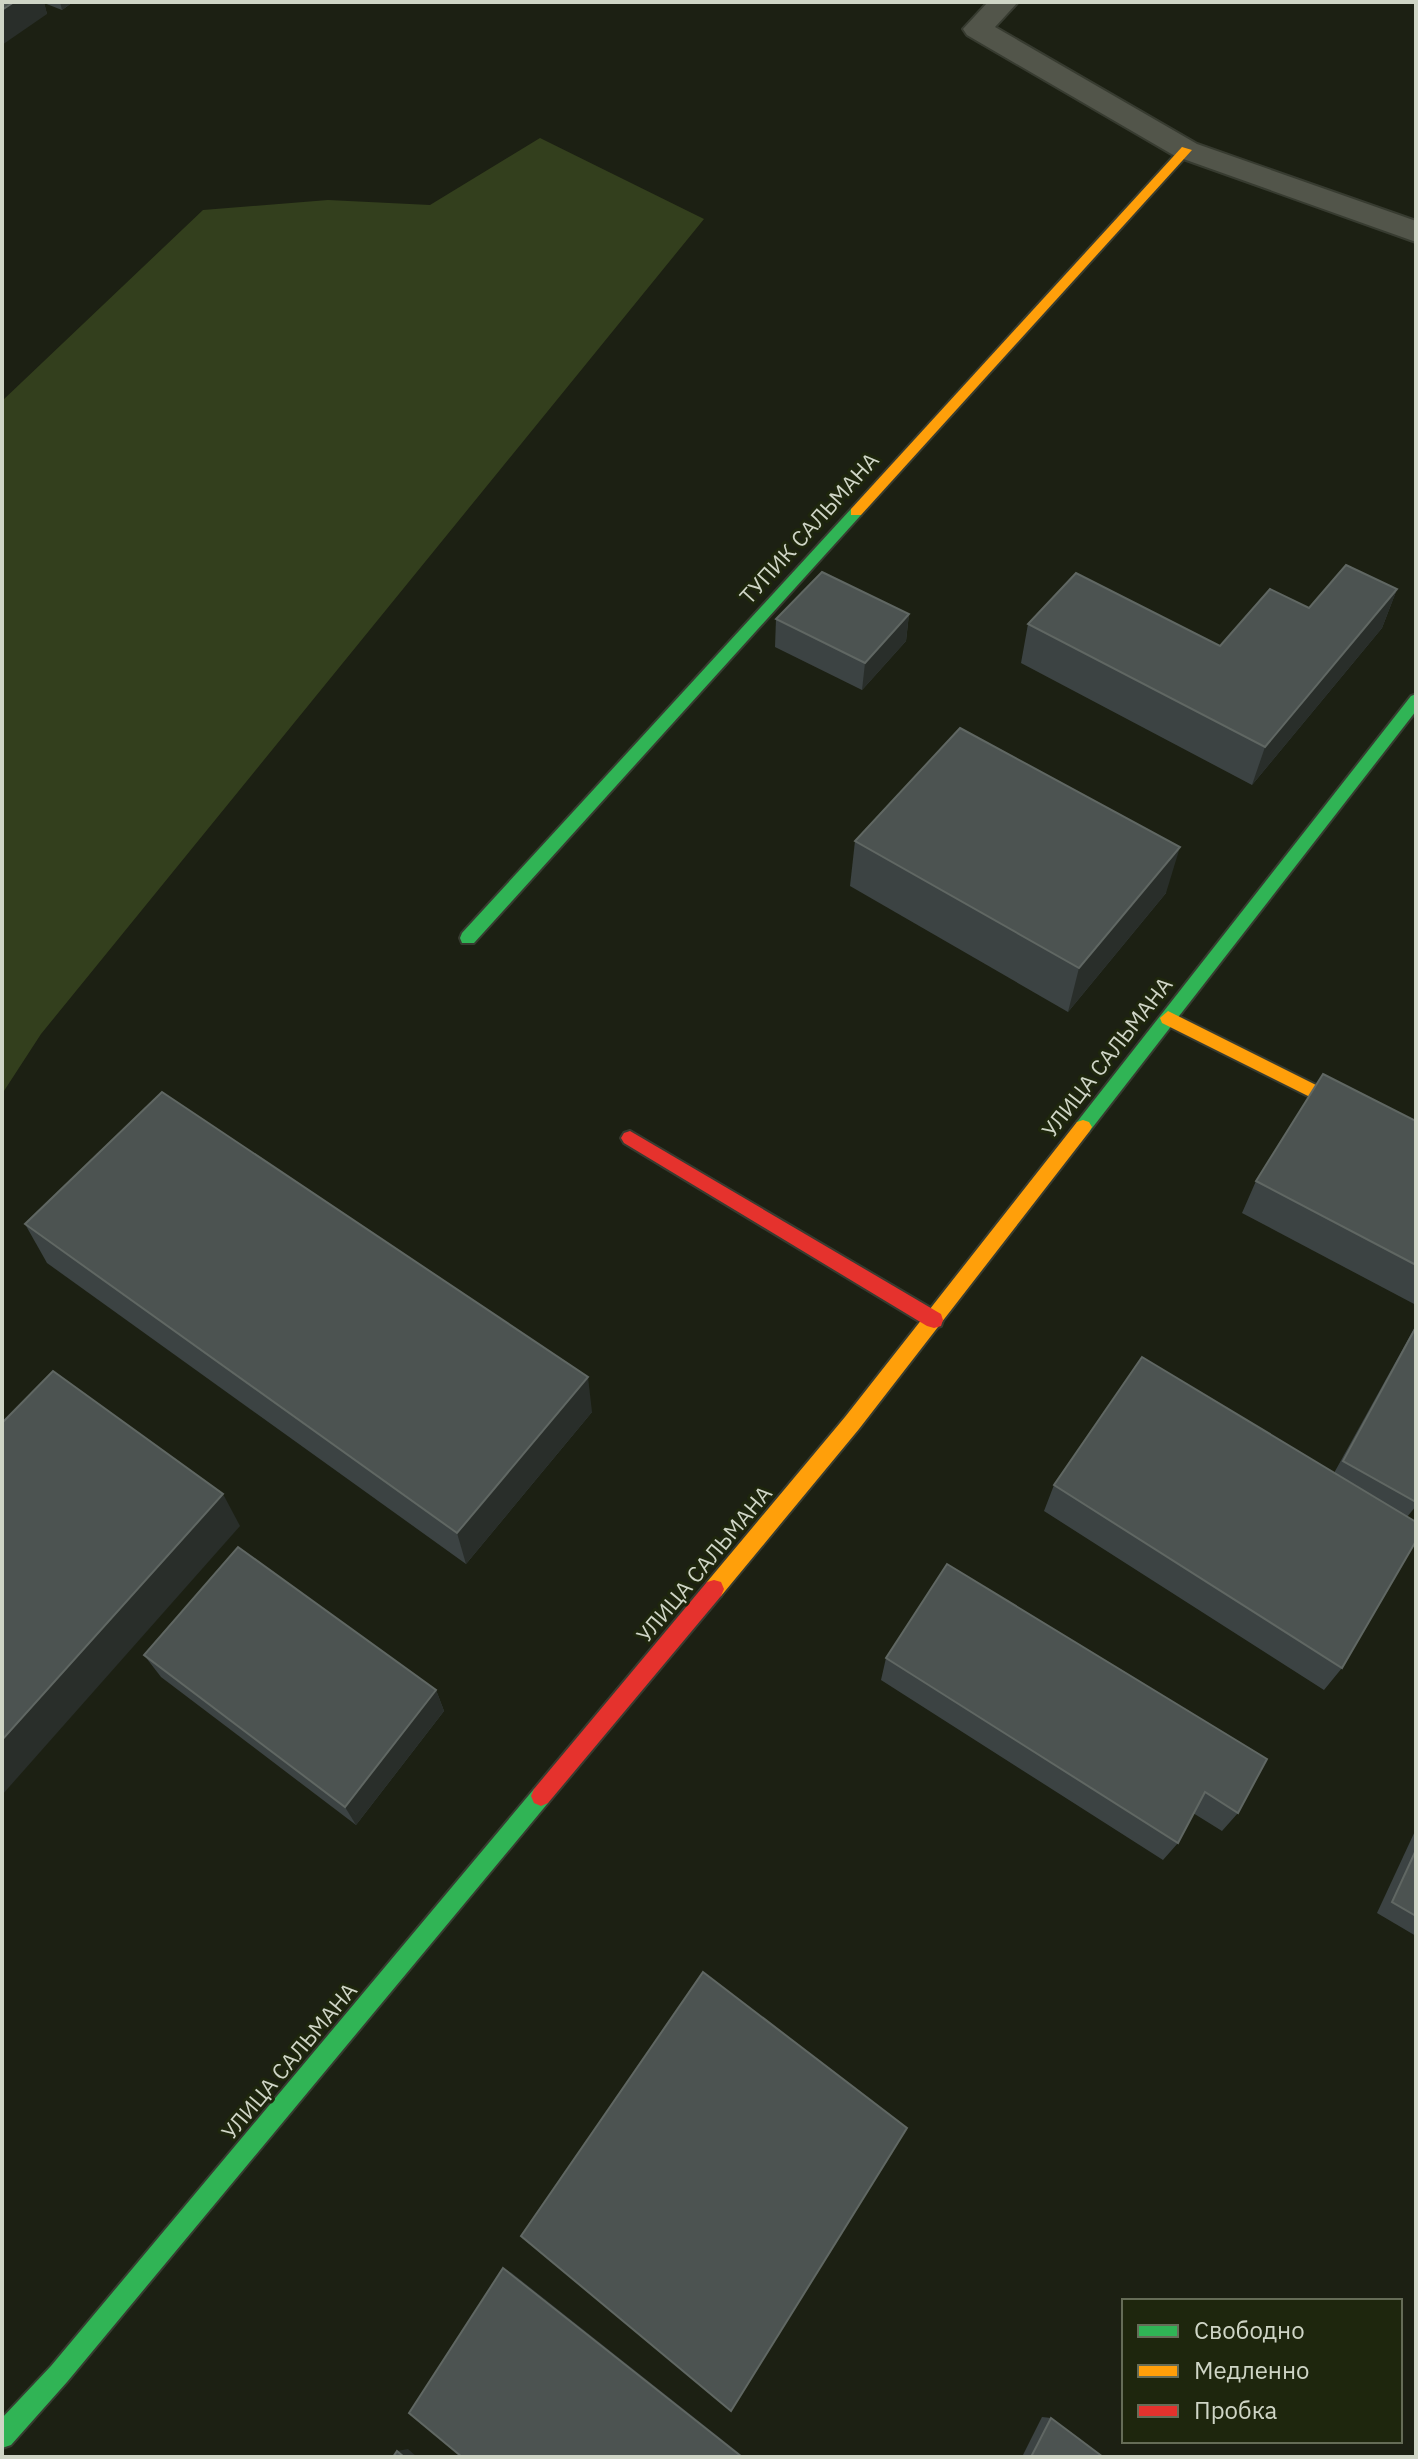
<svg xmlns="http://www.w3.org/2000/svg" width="1418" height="2459" font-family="'IBM Plex Sans',sans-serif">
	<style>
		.green { fill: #333f1d }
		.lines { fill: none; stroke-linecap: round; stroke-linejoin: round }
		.street-casing { stroke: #373b30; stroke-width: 4 }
		.fast-casing { stroke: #373b30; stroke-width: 4 }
		.slow-casing { stroke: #373b30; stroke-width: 4 }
		.jam-casing { stroke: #373b30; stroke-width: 4 }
		.street { fill: #52554a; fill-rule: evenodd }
		.fast { fill: #30b455; fill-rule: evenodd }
		.slow { fill: #ff9f0a; fill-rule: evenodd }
		.jam { fill: #e5322d; fill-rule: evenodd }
		.wall { fill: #3c4343 }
		.shaded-wall { fill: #292e2a }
		.building { fill: #4c5351; stroke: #606763; stroke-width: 2 }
		.labels { text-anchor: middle; stroke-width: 6; stroke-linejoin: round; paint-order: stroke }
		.street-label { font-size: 22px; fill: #cfd5c6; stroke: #1e260d }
	</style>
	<rect width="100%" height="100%" fill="#1c2013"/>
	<polygon class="green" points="540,138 704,219 41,1034 2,1094 2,401 203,210 328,200 430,205"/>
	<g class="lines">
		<defs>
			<polygon id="street" points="988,2 1018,2 995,27 1197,144 1416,221 1416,242 1175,156 967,35 963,29"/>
			<g id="fast">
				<polygon points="856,507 861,509 861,515 474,943 462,943 460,938 462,933 851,509"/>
				<polygon points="1416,694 1416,711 1089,1132 1077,1132 1074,1127 1077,1122 1411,696"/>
				<polygon points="541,1786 548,1789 551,1796 548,1803 67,2382 11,2445 2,2448 2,2418 51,2366 534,1789"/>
			</g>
			<g id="slow">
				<polygon points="1182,147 1192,150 861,515 851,515 851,509"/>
				<polygon points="1168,1011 1416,1135 1416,1150 1162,1023 1160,1018"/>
				<polygon points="1083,1120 1089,1122 1092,1127 1089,1132 859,1429 721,1596 714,1598 707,1596 704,1589 707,1582 845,1417 1077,1122"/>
			</g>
			<g id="jam">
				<polygon points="630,1131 941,1314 943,1320 941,1326 934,1328 927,1326 624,1143 621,1138 624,1133"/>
				<polygon points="714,1580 721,1582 724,1589 721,1596 548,1803 541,1806 534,1803 531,1796 534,1789 707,1582"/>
			</g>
		</defs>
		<use href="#street" class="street-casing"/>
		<use href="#fast" class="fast-casing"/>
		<use href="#slow" class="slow-casing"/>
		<use href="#jam" class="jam-casing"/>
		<use href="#street" class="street"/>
		<use href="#fast" class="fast"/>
		<use href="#slow" class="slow"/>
		<use href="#jam" class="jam"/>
	</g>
	<g class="wall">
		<polygon points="2,2 73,2 62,10 44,3 47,14"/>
		<polygon points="1397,589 1382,628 1252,785 1021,663 1028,624 1220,646 1309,608"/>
		<polygon points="909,614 906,641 862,690 775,647 776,619"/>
		<polygon points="855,841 1166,893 1068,1012 850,886"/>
		<polygon points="1416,1121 1416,1305 1242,1213 1256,1181"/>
		<polygon points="25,1224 592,1412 466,1564 47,1263"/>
		<polygon points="1416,1325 1416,1506 1407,1517 1342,1668 1324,1690 1044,1511 1054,1485 1334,1473"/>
		<polygon points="947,1564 1238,1813 1222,1831 1193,1813 1178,1843 1163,1860 881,1680 886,1658"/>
		<polygon points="144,1655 436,1690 444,1711 356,1825 161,1677"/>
		<polygon points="1416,1829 1416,1936 1377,1913"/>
		<polygon points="1042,2417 1051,2418 1103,2457 1022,2457"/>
	</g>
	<g class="shaded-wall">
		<polygon points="14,2 44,2 47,14 2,45 2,10"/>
		<polygon points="60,2 73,2 62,10"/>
		<polygon points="1397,589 1382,628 1252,785 1265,747"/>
		<polygon points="909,614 906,641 862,690 865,663"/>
		<polygon points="1180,847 1166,893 1068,1012 1079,968"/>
		<polygon points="588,1377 592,1412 466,1564 457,1533"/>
		<polygon points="223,1494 240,1526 2,1795 2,1740"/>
		<polygon points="436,1690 444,1711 356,1825 345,1807"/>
		<polygon points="503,2268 512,2273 744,2457 742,2457"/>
		<polygon points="408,2449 417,2457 404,2457 397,2451"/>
	</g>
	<g class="building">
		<polygon points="2,2 14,2 2,10"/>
		<polygon points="1346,565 1397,589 1265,747 1028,624 1076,573 1220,646 1270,589 1309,608"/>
		<polygon points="822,572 909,614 865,663 776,619"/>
		<polygon points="960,728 1180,847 1079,968 855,841"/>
		<polygon points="1323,1074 1416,1121 1416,1265 1256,1181"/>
		<polygon points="162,1092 588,1377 457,1533 25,1224"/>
		<polygon points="1416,1327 1416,1502 1343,1461"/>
		<polygon points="1142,1357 1416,1522 1416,1541 1342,1668 1054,1485"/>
		<polygon points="53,1371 223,1494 2,1740 2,1423"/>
		<polygon points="238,1547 436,1690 345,1807 144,1655"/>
		<polygon points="947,1564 1267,1759 1238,1813 1205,1792 1178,1843 886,1658"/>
		<polygon points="1416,1850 1416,1916 1392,1902"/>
		<polygon points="703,1972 907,2128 731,2411 521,2236"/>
		<polygon points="503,2268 742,2457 462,2457 409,2413"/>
		<polygon points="1051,2418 1103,2457 1031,2457"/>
		<polygon points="397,2451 404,2457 393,2457"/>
	</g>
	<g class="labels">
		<g class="street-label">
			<text transform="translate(809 528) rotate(-48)" y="8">ТУПИК САЛЬМАНА</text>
			<text transform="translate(1107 1057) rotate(-52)" y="8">УЛИЦА САЛЬМАНА</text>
			<text transform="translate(704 1564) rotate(-50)" y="8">УЛИЦА САЛЬМАНА</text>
			<text transform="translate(289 2061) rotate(-50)" y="8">УЛИЦА САЛЬМАНА</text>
		</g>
	</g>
	<rect width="1418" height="2459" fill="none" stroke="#cfd5c6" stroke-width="8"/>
	<rect x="1122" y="2299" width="280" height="144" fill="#1e260d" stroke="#656c57" stroke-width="2"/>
	<rect x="1138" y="2325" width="40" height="12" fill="#30b455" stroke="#656c57" stroke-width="2"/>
	<text x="1194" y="2339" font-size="24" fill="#cfd5c6">Свободно</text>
	<rect x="1138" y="2365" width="40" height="12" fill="#ff9f0a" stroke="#656c57" stroke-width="2"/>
	<text x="1194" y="2379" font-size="24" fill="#cfd5c6">Медленно</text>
	<rect x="1138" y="2405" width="40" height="12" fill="#e5322d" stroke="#656c57" stroke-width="2"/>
	<text x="1194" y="2419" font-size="24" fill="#cfd5c6">Пробка</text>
</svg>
